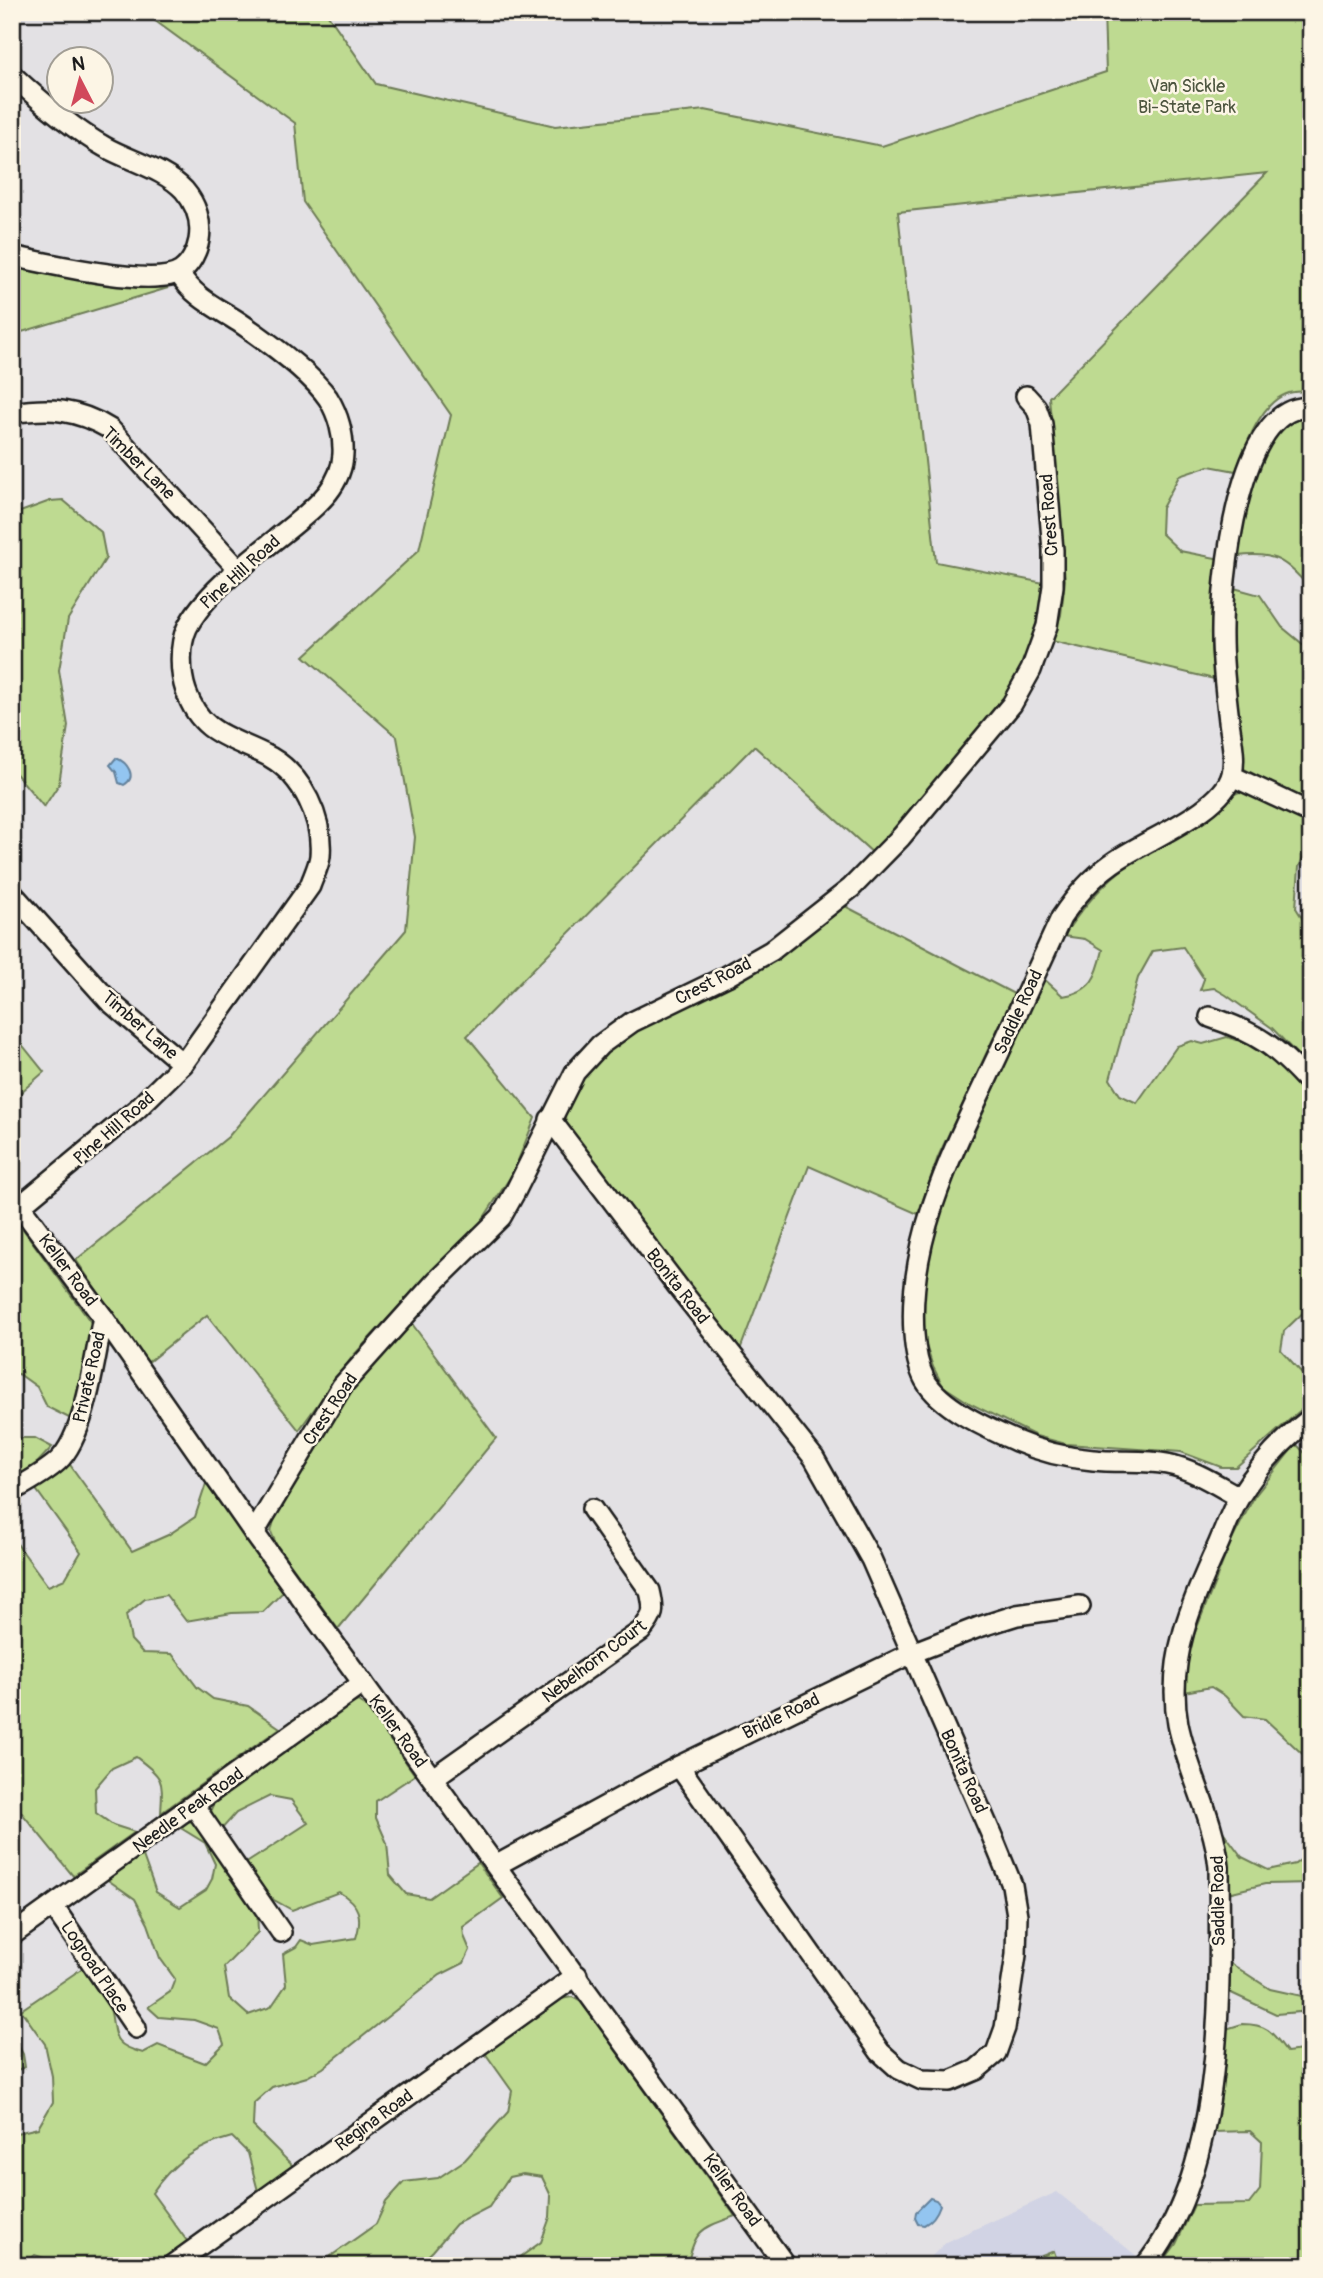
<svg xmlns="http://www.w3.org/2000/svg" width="1323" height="2278" font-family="Pangolin,sans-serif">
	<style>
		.built { fill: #d1d3e4 }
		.green { fill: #beda91; stroke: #6d7b56; stroke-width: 2 }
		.water { fill: #93c5f0; stroke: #63819b; stroke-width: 2 }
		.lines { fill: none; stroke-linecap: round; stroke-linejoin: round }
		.minor-casing { stroke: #1c1c1c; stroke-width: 24 }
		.minor { stroke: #fcf5e5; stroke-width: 19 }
		.labels { text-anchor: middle; stroke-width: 5; stroke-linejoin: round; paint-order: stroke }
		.park-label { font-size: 18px; fill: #4d553f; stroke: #fcf5e5 }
		.street-label { font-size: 18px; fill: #1c1c1c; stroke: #fcf5e5 }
	</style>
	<rect width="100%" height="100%" fill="#e3e1e4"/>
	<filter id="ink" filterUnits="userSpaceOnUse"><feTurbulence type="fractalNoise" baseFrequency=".0143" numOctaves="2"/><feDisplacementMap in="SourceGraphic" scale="14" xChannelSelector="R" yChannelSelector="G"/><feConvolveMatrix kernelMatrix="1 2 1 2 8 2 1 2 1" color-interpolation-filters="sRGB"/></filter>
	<g filter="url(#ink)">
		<polygon class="built" points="1057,2192 1138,2257 1130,2266 922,2266 946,2242"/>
		<g class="green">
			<path d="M143,12H326L376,84L555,126L705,110L882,146L1106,72L1104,12H1311V392C1305,392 1299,391 1294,392C1262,396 1246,445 1236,471L1209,466L1179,476L1162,508L1161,533L1180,551L1221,559L1211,647L1214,679L1052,641L1061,615L1065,580L1049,397L1267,173L898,212L936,562L1044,583L1039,615L1028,650L1012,687L976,736L874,854L754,746L467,1036L535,1118L513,1173L479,1225L415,1289L353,1356L299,1430L207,1315L147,1363L76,1260L228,1137L406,930L415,837L397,737L304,656L419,550L451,415L303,202L295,123Z"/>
			<polygon points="12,265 100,283 168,288 12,335"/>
			<path d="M1298,419L1311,420V589C1286,562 1277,551 1238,556C1243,524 1256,446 1283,426C1287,423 1293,421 1298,419Z"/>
			<polygon points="63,500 101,532 106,558 68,619 59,670 68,726 59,784 44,807 12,769 12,515 50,501"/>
			<polygon points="1234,588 1260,595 1282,627 1311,651 1311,803 1244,769 1241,756 1231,644"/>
			<path d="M1244,791L1311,824V840L1299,867L1296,908L1306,924L1311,925V1069L1272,1028L1226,995L1214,988L1200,990L1204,979L1183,947L1153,951L1138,978L1110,1079L1120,1095L1137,1103L1177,1046L1192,1041L1203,1044L1227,1037L1247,1043L1271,1057L1311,1101V1305L1284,1331L1281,1350L1311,1383V1401L1236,1467H1221L1181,1452L1066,1444L1036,1436L971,1404L943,1386L933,1367L921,1330L922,1293L938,1220L955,1175L1044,979L1063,996C1092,992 1097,976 1103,950L1085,939L1063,936C1089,899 1110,874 1150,851C1169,840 1190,833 1207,820C1221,810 1226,794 1244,791Z"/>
			<path d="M845,906L1014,994L938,1157L918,1214L809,1166L740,1350L573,1137C558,1113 565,1102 581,1081C623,1022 693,1004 754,971C787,953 816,929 845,906Z"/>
			<polygon points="12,1032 44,1072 12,1100"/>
			<polygon points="12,1214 95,1328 78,1407 69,1418 47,1407 37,1387 19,1374 12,1375"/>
			<polygon points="410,1321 496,1438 338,1629 276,1544 271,1532 274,1520 314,1441 341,1397"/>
			<polygon points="12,1438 35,1438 52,1447 38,1462 12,1480"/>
			<polygon points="1296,1444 1311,1459 1311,1762 1265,1719 1244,1716 1225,1696 1211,1687 1184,1692 1185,1658 1230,1544 1254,1497"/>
			<path d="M68,1462L132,1551L168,1535L195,1517L206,1484L284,1591L263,1612L232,1613L186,1621L166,1595L145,1599L126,1615L131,1640L143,1653L172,1654L197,1687L213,1699L248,1706L280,1728L161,1813C163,1778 164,1779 136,1757L112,1768L95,1788L96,1813L113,1825L135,1832L73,1876L12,1801V1537L48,1586L65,1579L81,1552L35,1488Z"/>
			<path d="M358,1701L366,1707L415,1775L376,1801V1818L387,1843L390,1875L406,1894L429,1898L478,1863L503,1898L463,1927L464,1936L470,1950L464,1963L440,1975L323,2068L307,2077L272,2087L254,2103L253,2126L293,2166L258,2191L248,2153L232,2137C197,2146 172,2163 152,2193L187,2241L153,2266H58L54,2261L35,2255L21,2266H12V2134L38,2128L53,2102L52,2076L45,2044L21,2010L84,1967C92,1978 105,1991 109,2004C117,2032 107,2044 143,2053L158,2045L205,2063L224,2044L219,2029L194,2020L159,2017L148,2007L170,1992L175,1979L160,1958L148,1924L135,1899L105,1878L142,1853L156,1892L180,1907L206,1890L212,1879L215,1864L205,1843L179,1827L186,1822L194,1821L257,1909L258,1932L224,1967L229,1998L248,2015L271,2007L286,1985L283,1954L296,1947L301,1940L313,1945L356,1938C363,1916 359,1904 339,1892L292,1910L274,1900L265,1892L245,1864L308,1823L291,1800L270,1796L236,1813L221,1830L214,1820L211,1809L215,1801L349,1705Z"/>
			<polygon points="1222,1830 1242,1857 1268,1870 1295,1864 1309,1853 1311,1847 1311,1883 1265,1884 1228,1893 1228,1867"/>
			<polygon points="1227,1961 1270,1989 1306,1997 1311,1994 1311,2011 1276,2014 1227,1991"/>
			<path d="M572,1997L581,2002L735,2216C700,2229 696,2229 687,2266H508L541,2242L550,2217L551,2196L542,2177L523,2174L509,2177L489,2207L456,2224L433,2251L417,2266H317L376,2224L386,2202L404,2182L438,2178L465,2160L508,2112L512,2091L485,2053L561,1999Z"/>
			<path d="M1242,2024C1268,2024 1273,2033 1287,2052L1311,2049V2266H1160L1176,2244L1194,2205L1249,2204L1260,2190L1262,2142L1250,2131L1213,2132L1226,2029Z"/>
			<polygon points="12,2035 23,2054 25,2067 12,2072"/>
			<polygon points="1054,2251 1059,2266 1017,2266"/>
		</g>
		<g class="water">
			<path d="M116,758C127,762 138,777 124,785L119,783L116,772L110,765Z"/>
			<path d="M930,2198L936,2200L940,2205C937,2214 932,2221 924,2225L918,2224L915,2218L916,2212Z"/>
		</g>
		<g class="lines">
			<defs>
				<g id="minor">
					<path d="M12,75C40,101 71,128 105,147C130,161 164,169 184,190C196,204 202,222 199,240C197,251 191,264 181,271C155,289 45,263 12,256"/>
					<path d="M12,413C50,407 77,409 110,429L239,570"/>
					<polyline points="1232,776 1311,813"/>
					<polyline points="12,893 108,1000 183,1064"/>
					<path d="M1210,1017C1258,1033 1277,1047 1311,1085"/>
					<polyline points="550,1119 682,1292 814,1458 871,1559 992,1836 1012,1885 1017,1915 1016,1955 1005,2028 996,2053 976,2070 950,2081 922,2080 899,2069 880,2052 679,1766"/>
					<polyline points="12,1195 103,1317 254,1533 786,2266"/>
					<path d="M20,1206L137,1109L183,1064L310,886C313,877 319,866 320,856C323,819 303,776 270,757C233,737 201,736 186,691C180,673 179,645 187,628C206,589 264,550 297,522C319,504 342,484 343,454C344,435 338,414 328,398C309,371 267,341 239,322C216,307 194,298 179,273"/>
					<path d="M12,1491C28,1482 45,1473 58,1461C86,1435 95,1355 103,1317"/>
					<path d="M1239,1497C1217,1485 1193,1469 1167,1464C1143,1459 1118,1463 1093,1460C1068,1458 1039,1451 1016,1441C987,1428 941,1408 925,1380C918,1367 915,1349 914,1334C907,1234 958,1141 999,1053C1020,1008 1040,963 1061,918C1075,897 1090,879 1111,864C1141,841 1223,812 1232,774C1236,757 1231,738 1229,721C1226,694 1222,665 1222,637C1221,588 1237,399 1311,408"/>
					<polyline points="254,1533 342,1386 437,1280 501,1217 515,1192 575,1072 600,1045 632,1022 727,976 771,951 851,888 901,837 1012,704 1031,670 1047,626 1053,586 1053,550 1042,424 1036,407 1026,396"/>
					<path d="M433,1778L641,1631C654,1615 655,1612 650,1591L592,1509"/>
					<polyline points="194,1806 281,1932"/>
					<polyline points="497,1865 679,1766 912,1653 979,1627 1017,1615 1080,1606"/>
					<polyline points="53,1906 136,2028"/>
					<polyline points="12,1935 363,1683"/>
					<polyline points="171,2266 577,1975"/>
					<path d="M1145,2266C1226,2167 1220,1989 1219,1867C1214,1817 1188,1773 1178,1724C1166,1660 1192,1601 1218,1545C1225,1529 1231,1511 1240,1496C1258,1467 1284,1439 1311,1418"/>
				</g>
			</defs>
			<use href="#minor" class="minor-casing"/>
			<use href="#minor" class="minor"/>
		</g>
	</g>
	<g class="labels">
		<g class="park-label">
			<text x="1187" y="92">Van Sickle<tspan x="1187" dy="21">Bi-State Park</tspan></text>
		</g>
		<g class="street-label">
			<text transform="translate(139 463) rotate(45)" y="6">Timber Lane</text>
			<text transform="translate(1049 515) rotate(-94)" y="6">Crest Road</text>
			<text transform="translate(240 572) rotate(-42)" y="6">Pine Hill Road</text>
			<text transform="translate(713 981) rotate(-27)" y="6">Crest Road</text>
			<text transform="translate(1018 1012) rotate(-65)" y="6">Saddle Road</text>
			<text transform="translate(140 1025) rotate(41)" y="6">Timber Lane</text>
			<text transform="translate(114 1128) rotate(-41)" y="6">Pine Hill Road</text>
			<text transform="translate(68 1270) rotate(53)" y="6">Keller Road</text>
			<text transform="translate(678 1286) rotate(52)" y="6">Bonita Road</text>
			<text transform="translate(89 1377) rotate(-77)" y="6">Private Road</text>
			<text transform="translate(330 1409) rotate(-56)" y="6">Crest Road</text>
			<text transform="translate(594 1661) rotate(-37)" y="6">Nebelhorn Court</text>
			<text transform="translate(781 1716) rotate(-26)" y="6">Bridle Road</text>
			<text transform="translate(398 1731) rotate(54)" y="6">Keller Road</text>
			<text transform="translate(964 1771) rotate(66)" y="6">Bonita Road</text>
			<text transform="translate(188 1810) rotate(-36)" y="6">Needle Peak Road</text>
			<text transform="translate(1218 1901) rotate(-91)" y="6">Saddle Road</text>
			<text transform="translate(95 1967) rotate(56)" y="6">Logroad Place</text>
			<text transform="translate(374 2120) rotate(-36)" y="6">Regina Road</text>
			<text transform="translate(732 2190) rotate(54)" y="6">Keller Road</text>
		</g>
	</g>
	<rect width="1323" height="2278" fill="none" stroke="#fcf5e5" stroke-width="42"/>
	<rect x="21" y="21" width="1281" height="2236" fill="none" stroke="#1c1c1c" stroke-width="2.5" filter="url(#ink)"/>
	<g transform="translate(80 80) rotate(354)"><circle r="33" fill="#fcf5e5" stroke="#a29e95" stroke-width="2"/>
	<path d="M0-5L12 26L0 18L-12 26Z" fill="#d1495b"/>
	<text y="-10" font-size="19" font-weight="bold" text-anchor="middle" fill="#1c1c1c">N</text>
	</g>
</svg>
